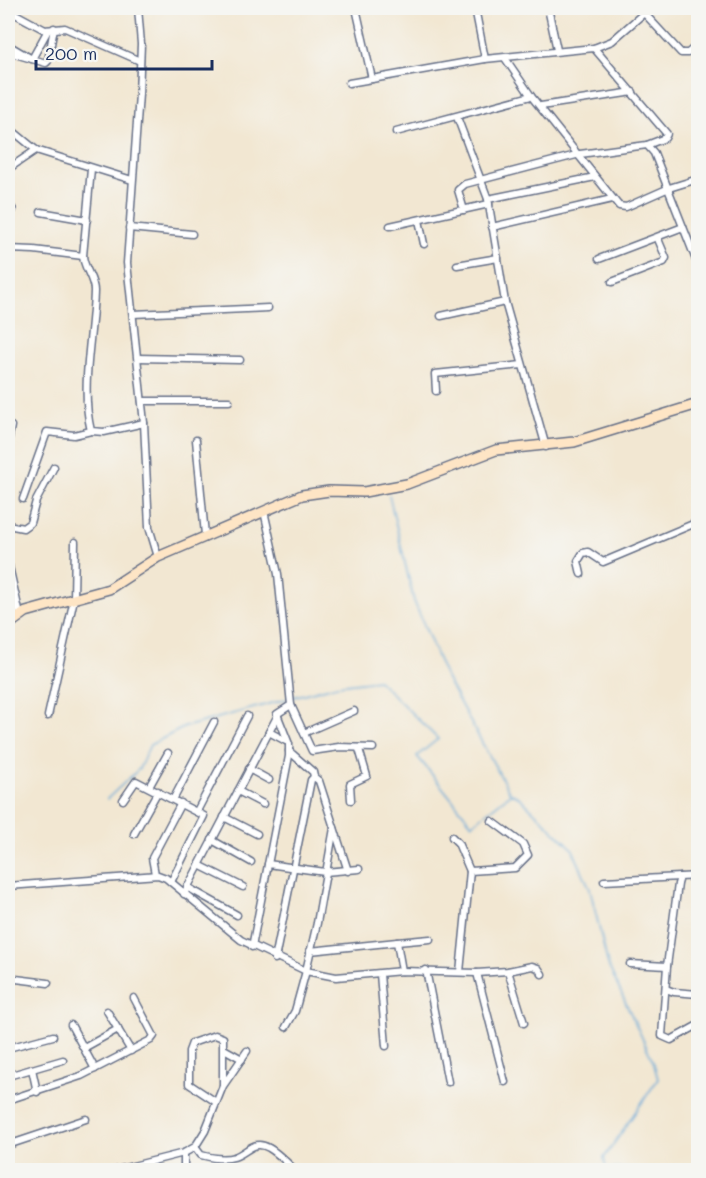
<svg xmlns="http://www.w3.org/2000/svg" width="706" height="1178" font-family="Mali,sans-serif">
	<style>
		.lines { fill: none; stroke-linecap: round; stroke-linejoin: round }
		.stream { stroke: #61a6d7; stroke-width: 1.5 }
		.street-casing { stroke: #666f87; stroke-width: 9 }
		.secondary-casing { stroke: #666f87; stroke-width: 12 }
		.street { stroke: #fff; stroke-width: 6 }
		.secondary { stroke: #fee5c5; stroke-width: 9 }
	</style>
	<rect width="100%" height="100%" fill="#f6f6f2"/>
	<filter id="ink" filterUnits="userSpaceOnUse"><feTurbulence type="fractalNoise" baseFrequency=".0167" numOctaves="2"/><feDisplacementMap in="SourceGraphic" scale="12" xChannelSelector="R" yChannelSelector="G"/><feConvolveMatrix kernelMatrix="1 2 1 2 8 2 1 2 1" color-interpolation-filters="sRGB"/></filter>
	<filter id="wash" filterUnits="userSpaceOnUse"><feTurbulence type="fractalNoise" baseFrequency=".008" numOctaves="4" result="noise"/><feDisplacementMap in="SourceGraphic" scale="24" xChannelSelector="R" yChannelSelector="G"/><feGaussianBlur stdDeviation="1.35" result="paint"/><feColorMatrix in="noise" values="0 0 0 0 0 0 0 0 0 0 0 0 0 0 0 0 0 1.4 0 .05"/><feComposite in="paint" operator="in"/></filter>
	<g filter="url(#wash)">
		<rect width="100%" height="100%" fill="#f2e7d2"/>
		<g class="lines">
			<g class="stream">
				<polyline points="389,495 414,601 446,678 510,793 520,798 572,848 590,889 608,965 653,1061 658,1079 604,1158 606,1169 671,1170"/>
				<polyline points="293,697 337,685 378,680 438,739 417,756 472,824 510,794"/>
				<polyline points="107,799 139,769 150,745 185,727 287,699"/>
			</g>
		</g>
	</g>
	<g filter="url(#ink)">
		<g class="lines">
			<defs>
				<g id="street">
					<polyline points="138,8 141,44 139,94 127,263 144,423 149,527 158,557"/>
					<polyline points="356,8 372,79"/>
					<polyline points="475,8 485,59"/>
					<polyline points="548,8 557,50"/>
					<polyline points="8,10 45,30 65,28 140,61"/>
					<polyline points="644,13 681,53 688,53 698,44"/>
					<polyline points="8,45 32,59 48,30"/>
					<polyline points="594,48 667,134 665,138 647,145"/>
					<polyline points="8,52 46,63 48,61 54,28"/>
					<polyline points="505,58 531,96 619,206 626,207 669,188 698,179"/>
					<polyline points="349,83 485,59 594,48 612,41 644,13 646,8"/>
					<polyline points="541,106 633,92"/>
					<polyline points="457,117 488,199 505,302 546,447"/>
					<polyline points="8,127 36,150 132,180"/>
					<polyline points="396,132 531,96"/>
					<polyline points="8,169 36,150"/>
					<path d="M91,169L83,256C84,269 94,278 94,291C93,336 80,386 91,431L104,432L144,423"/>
					<polyline points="488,199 595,177"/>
					<polyline points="8,202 13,210"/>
					<polyline points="464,210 458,190 465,184 580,154 647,145 654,153 698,265"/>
					<polyline points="41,212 87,220"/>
					<polyline points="419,220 424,244"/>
					<polyline points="390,226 489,204"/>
					<polyline points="492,227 612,199"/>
					<polyline points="129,228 192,234"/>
					<polyline points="8,249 34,250 83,256"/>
					<polyline points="599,259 683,227"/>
					<polyline points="457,265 498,258"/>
					<polyline points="612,282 664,262 666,258 658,239"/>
					<polyline points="133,314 268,308"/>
					<polyline points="441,316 505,302"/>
					<polyline points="138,358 240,360"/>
					<polyline points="436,391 435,374 522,365"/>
					<polyline points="142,401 229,401"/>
					<polyline points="196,440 205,535"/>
					<polyline points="8,442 11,426"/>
					<polyline points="23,499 47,432 74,435 91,431"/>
					<polyline points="8,525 23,528 30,523 36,501 54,467"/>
					<polyline points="8,562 20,615"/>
					<polyline points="581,574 578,561 583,553 588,552 603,562 698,522"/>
					<polyline points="291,705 312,751 339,747 373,748"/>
					<polyline points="48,716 74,599 75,542"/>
					<polyline points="269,732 286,741"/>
					<polyline points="304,733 354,711"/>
					<polyline points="289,751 313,772 314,777"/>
					<polyline points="249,769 269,780"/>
					<polyline points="149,787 168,753"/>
					<polyline points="238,791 263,804"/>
					<polyline points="174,798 214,722"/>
					<polyline points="123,800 136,781 204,816 171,882"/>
					<polyline points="351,800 350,784 367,776 359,749"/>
					<polyline points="197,811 247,716"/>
					<polyline points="224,817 257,834"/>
					<polyline points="134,834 158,791"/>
					<polyline points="452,837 458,843 470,871"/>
					<polyline points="212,840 251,862"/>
					<polyline points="268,864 325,872 359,869"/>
					<polyline points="199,865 243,887"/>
					<polyline points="155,874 152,858 181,803"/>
					<polyline points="698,876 680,877 678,884 667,966 662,1036 671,1040 698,1025"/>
					<polyline points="604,881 680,877"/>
					<polyline points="8,886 158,875 166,878 241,940 306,971 317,923 334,828"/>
					<polyline points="187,887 237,915"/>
					<polyline points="184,894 278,715"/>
					<polyline points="397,942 430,939"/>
					<polyline points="252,947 289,756 289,744 277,714 291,705 278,574 264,511"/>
					<polyline points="310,951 397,942 402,971"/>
					<polyline points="275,959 311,780 314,777 319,781 348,871"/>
					<polyline points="630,964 667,966"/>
					<polyline points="426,970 448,1082"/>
					<polyline points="508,971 524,1023"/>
					<polyline points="460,972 470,871 515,868 528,855 523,844 492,821"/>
					<polyline points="477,973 505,1082"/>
					<polyline points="380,974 386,1046"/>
					<polyline points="8,978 48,983"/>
					<polyline points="666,989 674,992 698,994"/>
					<polyline points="107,1011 131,1051"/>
					<polyline points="71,1025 95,1069"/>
					<polyline points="286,1027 295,1011 306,971 336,977 402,971 477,973 508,971 532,966 538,968 542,974"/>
					<polyline points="8,1048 53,1036"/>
					<polyline points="84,1048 118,1029"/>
					<polyline points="224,1049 242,1059"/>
					<polyline points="32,1069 37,1092"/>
					<polyline points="8,1076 63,1060"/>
					<polyline points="8,1100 81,1076 151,1040 154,1036 134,998"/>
					<polyline points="216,1102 189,1084 189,1051 192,1043 215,1035 223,1038 223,1085"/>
					<polyline points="8,1145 86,1119"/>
					<path d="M195,1147L201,1155C212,1158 224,1160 234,1157C248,1152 254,1139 269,1148C278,1153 287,1163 295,1170"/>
					<polyline points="184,1153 184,1170"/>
					<polyline points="8,1169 8,1170"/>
					<polyline points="117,1170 184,1153 195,1147 205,1131 223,1086 247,1051"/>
				</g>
				<polyline id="secondary" points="8,625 26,612 109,589 158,557 302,495 329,491 364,492 407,484 496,450 574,442 698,404"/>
			</defs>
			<use href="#street" class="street-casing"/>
			<use href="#secondary" class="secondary-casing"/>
			<use href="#street" class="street"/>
			<use href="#secondary" class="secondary"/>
		</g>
	</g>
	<rect width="706" height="1178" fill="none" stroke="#f6f6f2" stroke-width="30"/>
	<path d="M36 60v9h176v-9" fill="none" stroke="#1b2f5e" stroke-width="3"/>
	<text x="45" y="60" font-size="18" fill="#1b2f5e" stroke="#f6f6f2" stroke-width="4.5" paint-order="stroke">200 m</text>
</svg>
